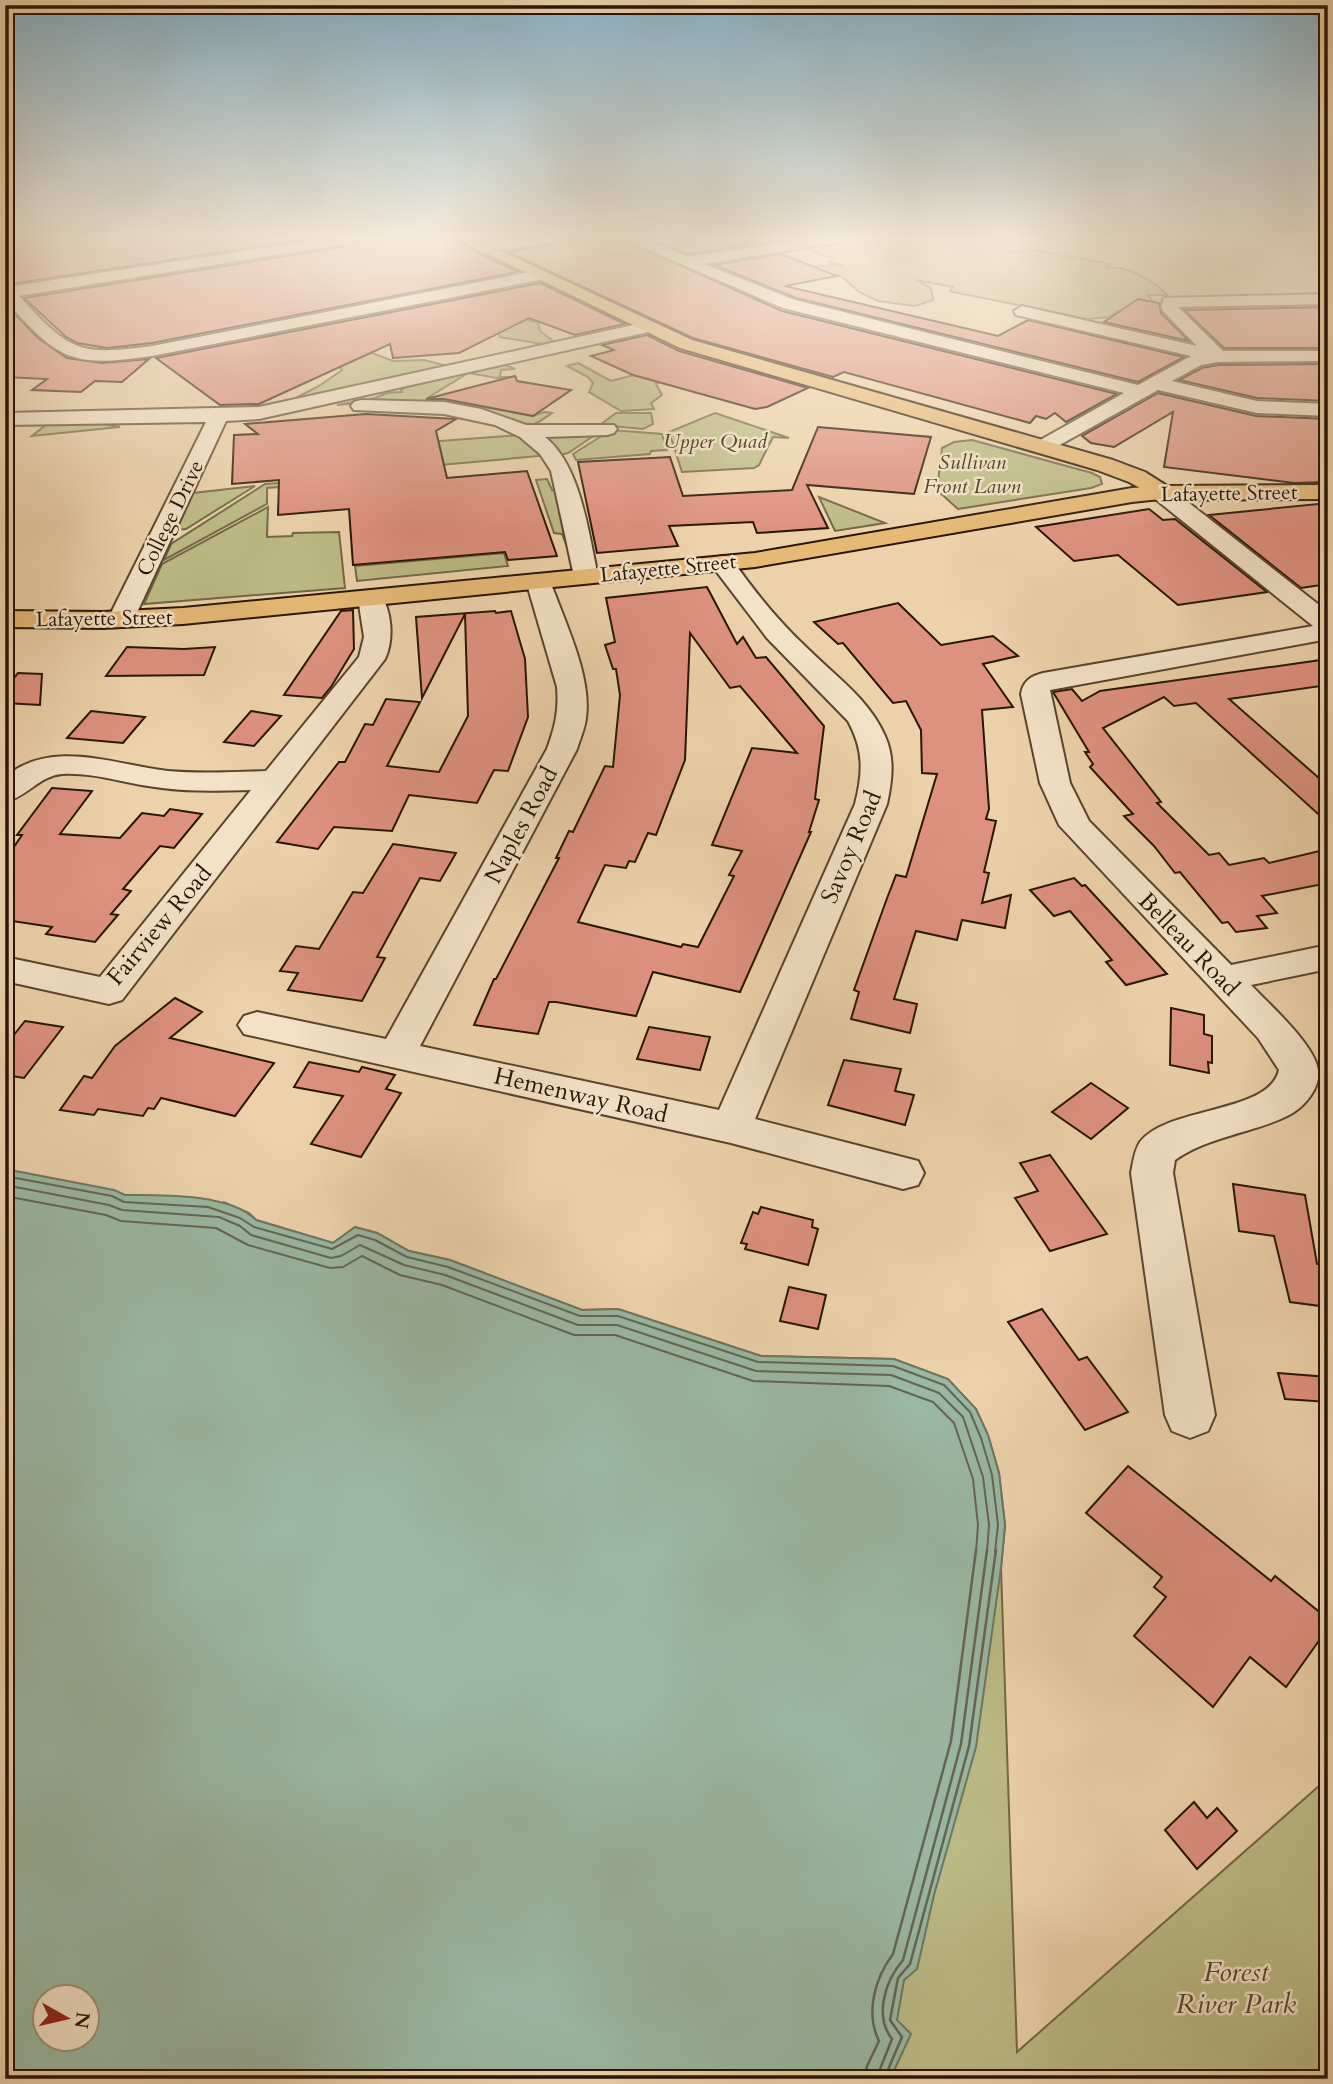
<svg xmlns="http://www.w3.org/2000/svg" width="1333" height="2084" font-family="Cardo,serif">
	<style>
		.green { fill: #bcbb86; stroke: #726845; stroke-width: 2 }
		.water { fill: #9ab8a3; stroke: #6c7763; stroke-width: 2; fill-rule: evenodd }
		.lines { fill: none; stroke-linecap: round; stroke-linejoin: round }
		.shore-far1 { stroke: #616654; stroke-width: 2 }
		.shore { stroke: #616654; stroke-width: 2.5 }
		.building { fill: #df9180; stroke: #281504; stroke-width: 2; fill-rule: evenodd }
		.minor-casing { stroke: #59442e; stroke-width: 4 }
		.major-casing { stroke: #281504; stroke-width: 4 }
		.highway-casing { stroke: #281504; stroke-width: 4 }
		.minor { fill: #f3e2c8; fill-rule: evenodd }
		.major { fill: #e6b976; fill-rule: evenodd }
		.highway { fill: #e6b976; fill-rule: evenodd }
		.labels { text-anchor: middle; stroke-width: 5; stroke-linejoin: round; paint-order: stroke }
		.far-park-label { font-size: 21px; font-style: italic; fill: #54472b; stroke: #f3e2c8 }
		.far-street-label { font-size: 21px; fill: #281504; stroke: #f3e2c8 }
		.street-label { font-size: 24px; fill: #281504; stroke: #f3e2c8 }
		.near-park-label { font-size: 28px; font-style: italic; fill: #54472b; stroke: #f3e2c8 }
	</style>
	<rect width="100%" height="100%" fill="#ecd2ab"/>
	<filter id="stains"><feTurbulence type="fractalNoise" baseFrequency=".00286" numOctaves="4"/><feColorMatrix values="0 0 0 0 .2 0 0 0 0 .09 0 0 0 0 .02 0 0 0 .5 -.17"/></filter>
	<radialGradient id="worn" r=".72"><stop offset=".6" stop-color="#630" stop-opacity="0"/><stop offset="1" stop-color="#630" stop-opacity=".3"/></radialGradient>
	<g class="green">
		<path d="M873,238C897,238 944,233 965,238C983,241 1013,258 1029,249L1111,264L1106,267C1112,269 1117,267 1122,268C1138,273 1157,283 1167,295H1148L1160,312L1118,311L1109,317L1087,319L953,292L950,291L953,287L916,280L931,288L933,300L915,306L878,301L859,292L841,276L799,267L842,265L828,262L833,259L806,249Z"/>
		<polygon points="526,319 538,323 540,331 553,341 531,348 542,344 500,337 496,327"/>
		<polygon points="372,353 393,361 424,360 451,367 284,404 319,386 342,370 337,363"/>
		<polygon points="578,363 611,381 668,366 663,380 656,384 662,395 651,403 654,409 621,411 589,392 593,383 588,377 567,366"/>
		<path d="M505,365L515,369L501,370L500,377H514L509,380L468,373L429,397L533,416L544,412L552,413C532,427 531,429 508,419L364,403L337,405L375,398L387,393L402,392L401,390L408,386Z"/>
		<polygon points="616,413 651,413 653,424 643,429 600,425"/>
		<polygon points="715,413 789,438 773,437 759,465 754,468 682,472 669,432"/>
		<polygon points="97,423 120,427 32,436 47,424"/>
		<polygon points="611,430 662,434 667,450 651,451 650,454 576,460 573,454"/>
		<polygon points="539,433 595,435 568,453 561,455"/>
		<polygon points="520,435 534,446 539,456 385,470 387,445"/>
		<polygon points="972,440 1092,473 1100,477 1102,484 1091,488 958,509 937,490 942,448 954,442"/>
		<polygon points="547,479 552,490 558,491 566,544 562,534 554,533 536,480"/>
		<polygon points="279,483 279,487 267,488 267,504 164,560 171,544 265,484"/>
		<polygon points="255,486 186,529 176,530 193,493"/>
		<polygon points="819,497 885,523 835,531"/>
		<polygon points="268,507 267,537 292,536 293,533 339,532 345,588 144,604 162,564"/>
		<polygon points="504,553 508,566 357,581 355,566"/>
		<polygon points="223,1202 249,1213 256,1220 333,1243 355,1227 377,1233 409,1251 450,1260 582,1310 618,1309 761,1356 894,1359 948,1379 976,1409 988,1435 999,1473 1005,1525 1001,1568 1017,2052 1328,1778 1328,2079 808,2079 510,1378"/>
	</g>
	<path class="water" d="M5,1169L114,1190L125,1195C161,1195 230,1193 256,1220L333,1243L355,1227L377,1233L409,1251L450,1260L582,1310L618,1309L761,1356L894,1359L948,1379L976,1409L988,1435L999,1473L1005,1525L1001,1568L976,1747L934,1895L917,1969L904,1980L897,2020L911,2034L890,2079H5ZM46,1996H88V2038H46Z"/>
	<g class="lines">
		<g class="shore-far1">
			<polyline points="5,1176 112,1196 124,1202 208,1207 240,1218 254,1227 332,1249 358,1235 375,1240 407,1257 448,1267 580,1316 618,1316 758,1362 893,1366 944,1385 970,1412 981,1438 992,1475 998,1525 995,1552"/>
			<polyline points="5,1185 109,1205 122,1210 219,1217 240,1226 251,1235 331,1258 341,1256 360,1245 404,1265 445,1275 578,1325 617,1325 756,1371 891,1375 939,1393 963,1417 983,1477 989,1525 987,1552"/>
			<polyline points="5,1196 106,1215 121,1221 216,1228 248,1245 330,1268 343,1267 362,1256 400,1275 442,1285 574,1335 615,1335 753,1381 889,1386 933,1402 954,1423 973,1479 978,1525 976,1552"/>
		</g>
		<g class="shore">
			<path d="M865,2079L867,2066L879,2041C865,2013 875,1978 893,1954L951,1741L976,1550"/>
			<path d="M876,2079L892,2039C874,2016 885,1981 903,1960L961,1744L987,1550"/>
			<polyline points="884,2079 902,2037 890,2020 898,1978 910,1964 969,1746 996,1550"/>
		</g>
	</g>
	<g class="building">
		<polygon points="54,238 315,238 5,285 5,244"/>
		<polygon points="365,238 453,238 482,255 518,272 152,343 107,348 77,343 65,336 24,298 356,245"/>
		<polygon points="559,238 619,238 782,311 1117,394 1066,422 1055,413 1046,419 1036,416 1030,423 844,372 833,377 693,338 508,252 550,245"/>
		<polygon points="646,238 738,238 755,244 688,254"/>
		<polygon points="781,254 837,276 785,286 998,336 1028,320 1184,357 1138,382 796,298 714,265"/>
		<polygon points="540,283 625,324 575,335 529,318 459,353 393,358 390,344 259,404 220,405 156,358"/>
		<polygon points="1138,299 1159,303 1161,313 1189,341 1104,322"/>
		<polygon points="5,304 38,338 67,358 102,363 149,359 122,382 95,381 81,392 32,390 47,379 5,377"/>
		<polygon points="1328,307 1328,348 1224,348 1184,310"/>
		<polygon points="647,335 679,351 808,388 767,407 755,409 633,375 591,356 614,350 602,345"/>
		<polygon points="1328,364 1328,401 1257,398 1179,380 1202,368 1218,365"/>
		<polygon points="515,376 517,381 571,390 533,416 444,399 426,399"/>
		<polygon points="1158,393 1256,416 1328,419 1328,482 1294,483 1164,467 1173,412 1114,447 1091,443 1082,436"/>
		<polygon points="366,414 456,419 436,431 447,478 527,471 557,556 508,560 505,552 353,565 349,509 278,515 279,480 232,484 234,435 258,434 245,424"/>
		<polygon points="818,427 931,437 914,494 807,485 828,528 757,533 753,522 669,526 678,546 597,553 578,462 670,457 683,496 792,490"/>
		<polygon points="1328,503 1328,584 1301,588 1209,515"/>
		<polygon points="1149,509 1163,520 1175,519 1267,592 1178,605 1118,555 1074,561 1036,527"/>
		<path d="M707,587L737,644L743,637L756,658L766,657L824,726L815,799L819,800L809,832H811L740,992L653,972L636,1016L556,1002H549L538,1034L474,1025L494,979H496L559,858H556L569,831L573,832L605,766L613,767L620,695L616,669H613L605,645L615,642L606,598ZM690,633L730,688L740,686L797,753L752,748L712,845L742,851L729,875L734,876L698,947L683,944L681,947L578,922L605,865L626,868L629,861L635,862L648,833L656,835L685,760Z"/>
		<polygon points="898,603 941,645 993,636 1018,656 983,664 1013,707 982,710 989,809 986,819 996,821 984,872 989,873 982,903 1011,895 1005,928 962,920 957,940 916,931 894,999 917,1004 910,1033 851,1019 859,992 854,990 886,901 896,875 906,877 937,774 922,773 921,730 906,701 893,703 843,643 838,644 814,622"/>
		<polygon points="353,610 354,649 331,687 322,698 284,695 341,611"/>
		<polygon points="495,611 496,613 511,611 525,659 528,717 508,771 494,770 477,803 409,795 392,831 334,827 318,849 277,842 339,762 345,762 365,724 373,725 386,699 420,702 387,766 439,772 468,716 465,614 422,698 416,617"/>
		<polygon points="127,647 184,649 215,647 204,675 106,676"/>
		<polygon points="1328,659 1328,685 1229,699 1328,786 1328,823 1196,703 1174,706 1164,697 1103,728 1161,802 1157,803 1209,855 1219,853 1229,865 1264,858 1269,863 1328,849 1328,883 1262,896 1277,913 1257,916 1267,928 1236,932 1228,922 1222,923 1180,872 1175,873 1154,846 1124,816 1133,814 1090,767 1093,764 1085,752 1089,752 1053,692 1072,689 1082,701 1100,691"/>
		<polygon points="18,673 42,674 40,705 5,703 5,689"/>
		<polygon points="91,711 145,717 123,743 67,738"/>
		<polygon points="251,711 281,716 254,746 224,742"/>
		<polygon points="52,788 92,791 60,834 120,838 142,813 164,816 170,809 202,814 174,848 160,846 123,889 131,891 111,914 118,915 95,942 46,934 52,927 5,920 5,860 22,835 17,835"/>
		<polygon points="393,844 456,853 440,881 420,878 377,957 385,958 362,1001 288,990 298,973 280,971 296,946 319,949 353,892 363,893"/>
		<polygon points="1074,878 1082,886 1085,885 1167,974 1126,985 1106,962 1112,960 1070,911 1054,916 1030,890"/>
		<polygon points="175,998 202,1012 170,1038 274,1063 235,1116 161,1098 154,1109 148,1108 143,1116 98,1109 94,1115 60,1110 84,1076 92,1078 115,1046"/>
		<polygon points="1171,1008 1204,1015 1204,1034 1212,1036 1212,1063 1208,1062 1209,1073 1170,1065"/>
		<polygon points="25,1021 63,1027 24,1078 5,1075 5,1035 13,1036"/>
		<polygon points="649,1027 710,1037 700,1070 637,1059"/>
		<polygon points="844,1060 901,1069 895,1091 914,1095 905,1125 828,1105"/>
		<polygon points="309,1062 359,1072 362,1067 395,1075 386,1089 401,1093 361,1157 311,1144 343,1096 294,1087"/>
		<polygon points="1091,1083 1128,1108 1091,1139 1052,1112"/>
		<polygon points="1050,1155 1107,1234 1050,1251 1015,1198 1038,1191 1020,1163"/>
		<polygon points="1233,1184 1305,1195 1317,1264 1328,1266 1328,1307 1290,1302 1274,1236 1239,1231"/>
		<polygon points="761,1207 813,1220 812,1227 818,1229 808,1265 745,1249 747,1244 741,1243 753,1212 758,1214"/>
		<polygon points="789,1287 826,1295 818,1329 780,1321"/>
		<polygon points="1042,1309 1079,1360 1087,1357 1128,1412 1085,1430 1008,1322"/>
		<polygon points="1278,1373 1328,1377 1328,1402 1285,1399"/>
		<polygon points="1128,1466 1271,1581 1275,1576 1328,1619 1328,1628 1286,1687 1250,1657 1213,1707 1134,1636 1166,1597 1154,1587 1162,1577 1086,1513"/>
		<polygon points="1194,1802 1207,1818 1217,1808 1237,1831 1197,1869 1165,1830"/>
	</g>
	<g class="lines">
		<defs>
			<g id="minor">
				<path d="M330,238H363L356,242L19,296C70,351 77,356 152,346L540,270L548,275L540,280L152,356C70,368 59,360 5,300L7,287Z"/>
				<polygon points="523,238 557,238 550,242 483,253 475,248 483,243"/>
				<polygon points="621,238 640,238 688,257 814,238 847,238 840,242 704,264 795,300 1138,385 1191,356 1016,315 1014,311 1022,306 1197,346 1163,311 1161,307 1164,298 1328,294 1328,304 1178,307 1223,351 1328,351 1328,361 1218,362 1201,365 1172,381 1257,401 1328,404 1328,416 1257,413 1158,390 1049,451 1035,451 1032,447 1035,443 1124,393 783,308"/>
				<polygon points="647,322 656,327 653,331 259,419 226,421 134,619 130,625 121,627 112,625 108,619 206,422 5,425 5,413 259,407"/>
				<path d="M361,400L444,402L481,409L526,425H614L617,429L614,433L607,435L545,437C581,466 588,532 598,576L595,581L586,583L577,581L574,576L551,471L540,454L520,437L495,425L444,414L354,410L351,406L354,402Z"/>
				<path d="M1162,486L1170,488L1328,612V639L1050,690L1070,783L1089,821L1231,965L1328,945V969L1251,985C1268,1003 1315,1045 1318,1070C1321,1087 1305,1106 1291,1114C1256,1133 1211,1135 1175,1160L1173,1173L1215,1415L1208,1431L1190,1438L1172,1431L1165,1415L1131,1173C1133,1163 1134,1151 1140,1142C1168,1106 1269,1114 1279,1070L1258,1038L1059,825L1040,783L1021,694C1023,681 1031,676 1043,673L1313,626L1154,498L1151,493L1154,488Z"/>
				<path d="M722,556L731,558C753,590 778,621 807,648C834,675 869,699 885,736C895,758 892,781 887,804L755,1119L918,1161L924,1173L918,1185L903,1189L731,1143L244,1034L238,1025L244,1016L257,1012L386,1039L547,749C555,727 559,711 557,687L526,581L529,576L538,574L547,576L550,581C564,620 592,676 586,718C585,728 580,739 577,749L420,1046L719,1110L855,804C863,773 864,750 848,721L767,638L710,563L713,558Z"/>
				<path d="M371,590L380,593C392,611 394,640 385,659L122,1000L109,1004L5,981V957L100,977L251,790C217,791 182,792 148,786C120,782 91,772 62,774C39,776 27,797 5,802V777C52,738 115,765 168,771C201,774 234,772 266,771L359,657L364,637L358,598L362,593Z"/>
			</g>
			<polygon id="major" points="1162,486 1170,488 1173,493 1170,498 1132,502 755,567 183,624 103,628 5,627 5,611 103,612 183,608 755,553 1132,488"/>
			<polygon id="highway" points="455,238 473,238 692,340 1113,460 1145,472 1167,486 1328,485 1328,499 1162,500 1129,482 1097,470 680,348"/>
		</defs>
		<use href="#minor" class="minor-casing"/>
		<use href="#major" class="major-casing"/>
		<use href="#highway" class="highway-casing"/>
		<use href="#minor" class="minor"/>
		<use href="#major" class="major"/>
		<use href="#highway" class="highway"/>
	</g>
	<linearGradient id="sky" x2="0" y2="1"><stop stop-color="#89b6cc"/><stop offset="0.45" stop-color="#f6ebd9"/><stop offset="1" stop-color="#f6ebd9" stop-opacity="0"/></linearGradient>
	<rect width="1333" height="529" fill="url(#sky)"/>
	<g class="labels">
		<g class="far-park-label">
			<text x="715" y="448">Upper Quad</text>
			<text x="972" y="469">Sullivan<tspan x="972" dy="24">Front Lawn</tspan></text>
		</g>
		<g class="far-street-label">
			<text transform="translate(1229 493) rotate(-1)" y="7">Lafayette Street</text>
			<text transform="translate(170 518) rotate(-64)" y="7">College Drive</text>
			<text transform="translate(668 568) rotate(-6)" y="7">Lafayette Street</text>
			<text transform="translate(104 618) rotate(-1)" y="7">Lafayette Street</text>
		</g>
		<g class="street-label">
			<text transform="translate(521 825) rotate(-62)" y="8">Naples Road</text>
			<text transform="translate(851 847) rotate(-67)" y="8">Savoy Road</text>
			<text transform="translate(159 925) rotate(-50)" y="8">Fairview Road</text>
			<text transform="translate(1189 944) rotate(46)" y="8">Belleau Road</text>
			<text transform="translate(581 1095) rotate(13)" y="8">Hemenway Road</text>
		</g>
		<g class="near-park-label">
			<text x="1236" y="1981">Forest<tspan x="1236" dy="32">River Park</tspan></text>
		</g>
	</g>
	<rect width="1333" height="2084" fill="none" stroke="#ecd2ab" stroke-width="28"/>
	<rect x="7" y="7" width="1319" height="2070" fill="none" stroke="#281504" stroke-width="3.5"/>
	<rect x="14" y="14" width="1305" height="2056" fill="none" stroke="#281504" stroke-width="2"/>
	<g transform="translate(66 2018) rotate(98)"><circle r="33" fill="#f3e2c8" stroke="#a2907a" stroke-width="2"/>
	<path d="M0-5L12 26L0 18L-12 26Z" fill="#8f2418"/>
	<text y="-10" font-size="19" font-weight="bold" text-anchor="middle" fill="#281504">N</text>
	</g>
	<rect width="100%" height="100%" filter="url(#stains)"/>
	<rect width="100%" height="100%" fill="url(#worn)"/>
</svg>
